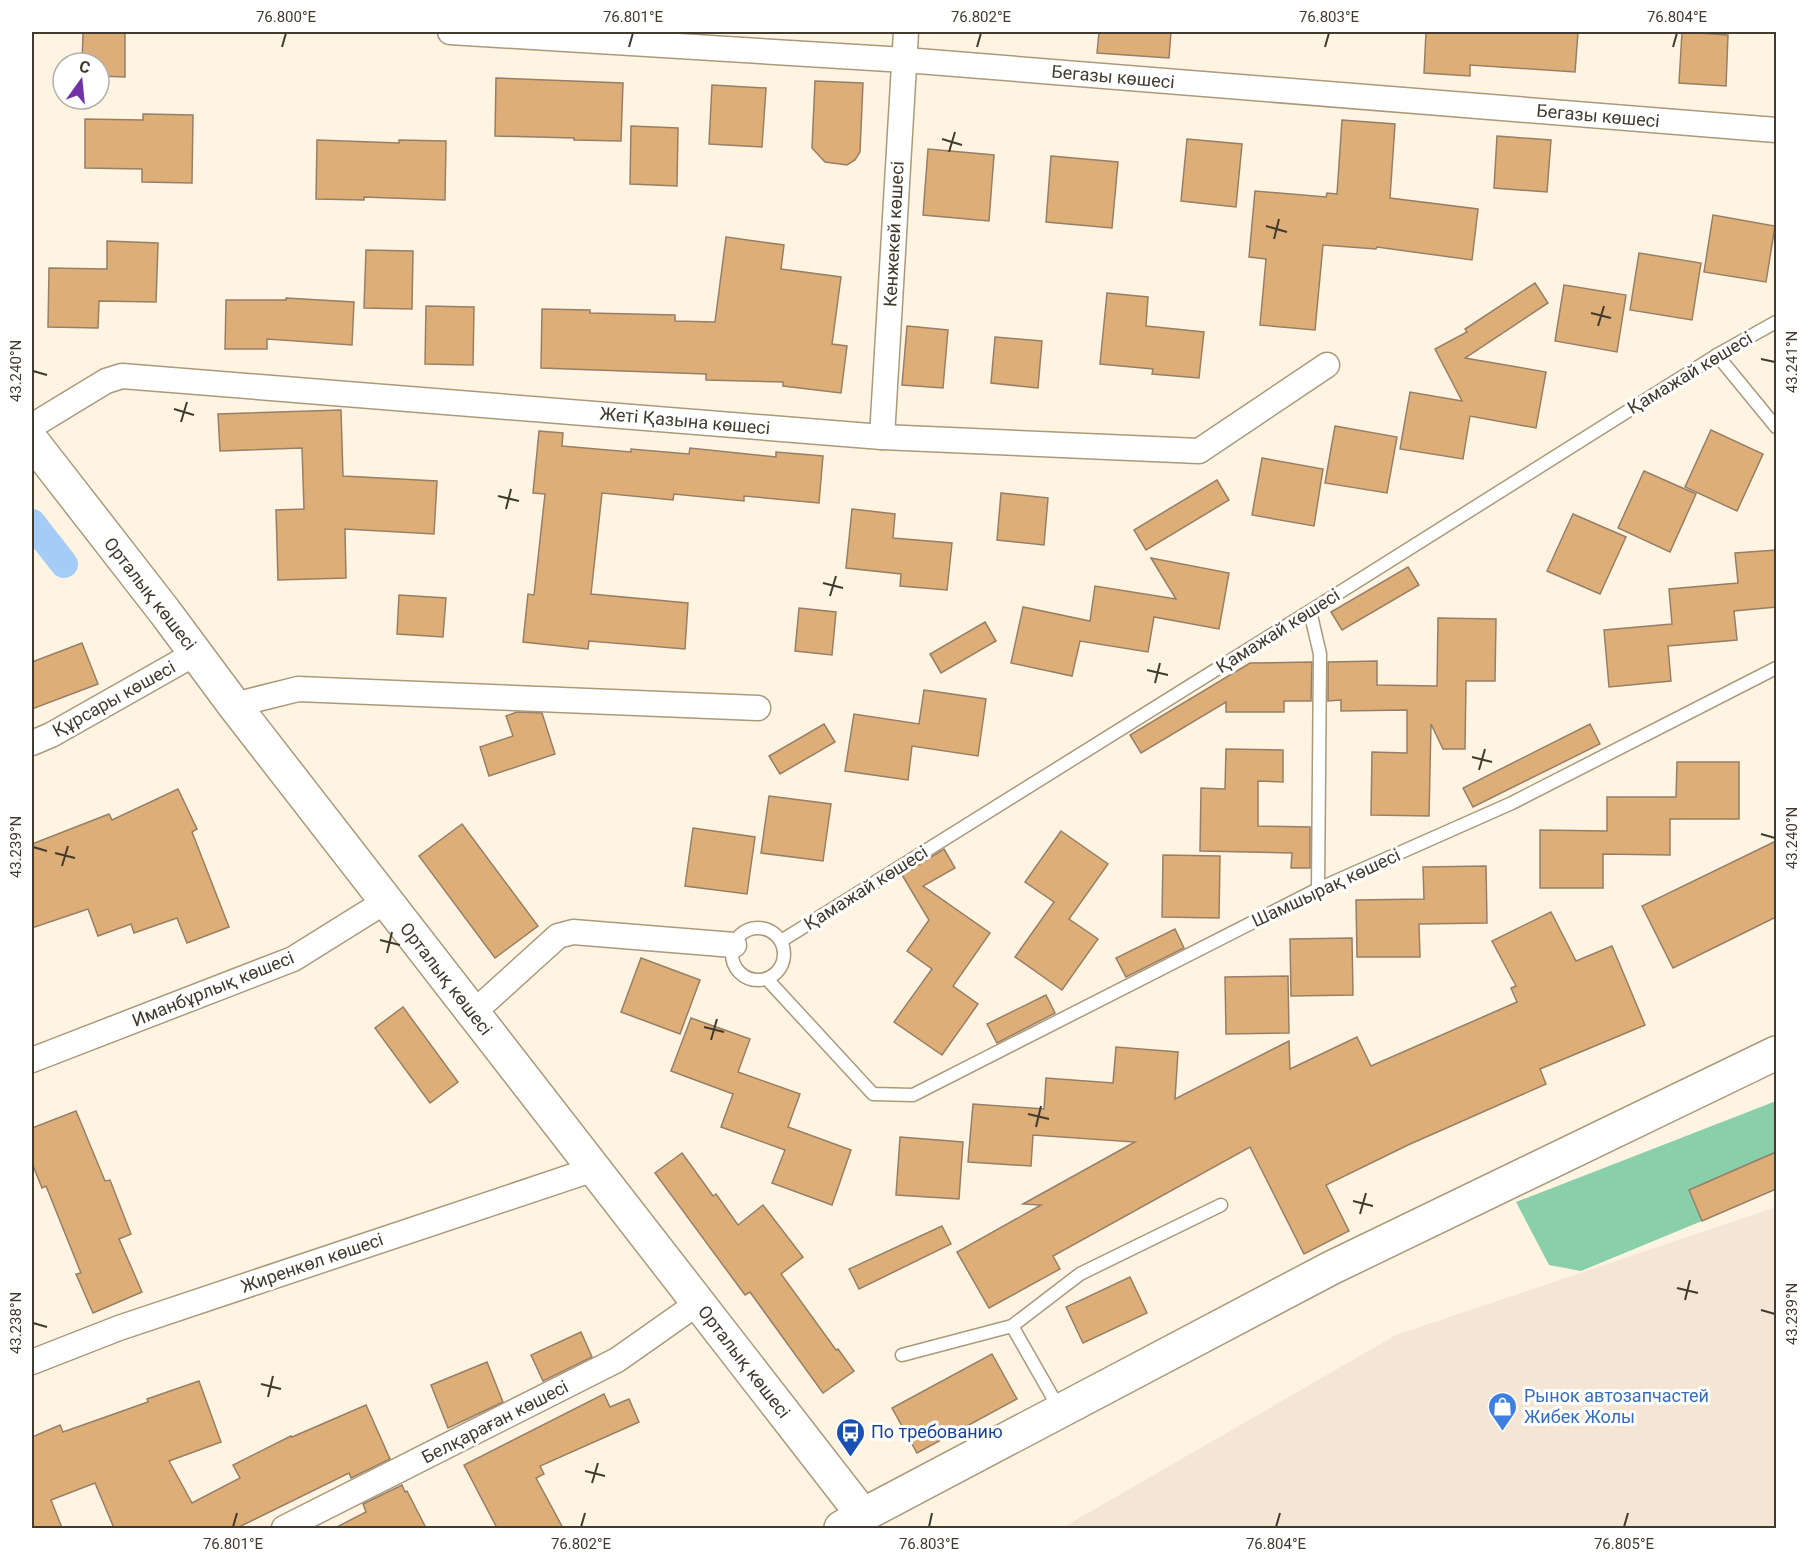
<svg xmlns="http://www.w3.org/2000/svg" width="1808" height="1560" font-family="Roboto,sans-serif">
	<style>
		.commercial { fill: #f5e5d4 }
		.forest { fill: #89d0aa }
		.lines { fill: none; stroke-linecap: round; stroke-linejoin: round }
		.canal { stroke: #a5ccf6; stroke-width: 28 }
		.building { fill: #deae78; stroke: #977f66; stroke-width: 1.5 }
		.service-casing { stroke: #aa997b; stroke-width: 15 }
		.minor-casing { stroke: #aa997b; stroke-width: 27 }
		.secondary-casing { stroke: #aa997b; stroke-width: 36 }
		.service { stroke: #fff; stroke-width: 12 }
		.minor { stroke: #fff; stroke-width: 24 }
		.secondary { stroke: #fff; stroke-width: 33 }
		.ticks { fill: none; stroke: #413a2e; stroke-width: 2 }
		.labels { text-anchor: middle; stroke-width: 6; stroke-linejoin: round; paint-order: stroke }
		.street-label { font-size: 18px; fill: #413a2e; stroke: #fff }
		.shop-label { font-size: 18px; fill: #366cbe; stroke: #fff; text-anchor: start }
		.transit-label { font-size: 18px; fill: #164399; stroke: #fff; text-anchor: start }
		.neatline { fill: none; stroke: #413a2e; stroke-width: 2 }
		.ticks-label { font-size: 15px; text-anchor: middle; fill: #413a2e }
	</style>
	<rect width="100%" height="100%" fill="#fff4e1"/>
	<polygon class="commercial" points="1776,1207 1776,1528 1062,1528 1396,1335"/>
	<polygon class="forest" points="1776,1101 1776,1154 1689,1190 1702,1221 1581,1271 1549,1265 1516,1202"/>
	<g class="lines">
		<polyline class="canal" points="32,523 64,564"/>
	</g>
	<g class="building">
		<polygon points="83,32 125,32 125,77 99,76 99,63 82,63"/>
		<polygon points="1099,32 1171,32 1169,58 1097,53"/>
		<polygon points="1426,32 1578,32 1575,72 1470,65 1470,76 1424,73"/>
		<polygon points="1682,32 1728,35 1726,86 1679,83"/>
		<polygon points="496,78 623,83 621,141 574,140 574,138 495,136"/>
		<polygon points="815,81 863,83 860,152 855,160 847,165 825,162 812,148"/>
		<polygon points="712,85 766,88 762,147 709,144"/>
		<polygon points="143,114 193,115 192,183 142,182 142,169 85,168 85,119 143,120"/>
		<polygon points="1342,120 1395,124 1390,198 1478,209 1472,260 1377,247 1376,249 1323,245 1315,330 1260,325 1266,259 1249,257 1255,191 1326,197 1327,193 1337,194"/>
		<polygon points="631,126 678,128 677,186 630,184"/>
		<polygon points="1497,136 1551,140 1547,192 1494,188"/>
		<polygon points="1187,139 1242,144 1236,207 1181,201"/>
		<polygon points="317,140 399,143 399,140 446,141 445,200 364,197 364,200 316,199"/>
		<polygon points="928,149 994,155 989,221 923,215"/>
		<polygon points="1051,156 1118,162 1112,228 1046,222"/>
		<polygon points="1713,215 1775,226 1766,282 1704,272"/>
		<polygon points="726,237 784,245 781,269 841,277 832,344 847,346 841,393 783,386 783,382 706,380 706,374 541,368 542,309 590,310 590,313 675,315 675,321 715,322"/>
		<polygon points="107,241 158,243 156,302 99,301 98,328 48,327 49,268 107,269"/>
		<polygon points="366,250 413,251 412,309 364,308"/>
		<polygon points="1639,253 1701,263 1692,320 1630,310"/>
		<polygon points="1535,283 1548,303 1465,358 1546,372 1536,428 1470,416 1463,459 1400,449 1410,392 1462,401 1435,349 1467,332 1465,329"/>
		<polygon points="1564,285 1626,295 1617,352 1555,341"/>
		<polygon points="1107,293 1148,297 1146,326 1204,332 1199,378 1152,374 1153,369 1100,364"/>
		<polygon points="286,298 354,302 352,345 267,339 267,349 225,349 226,300 286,300"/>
		<polygon points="426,306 474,307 473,365 425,364"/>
		<polygon points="907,326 948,330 943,388 902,385"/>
		<polygon points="995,337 1042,341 1038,388 991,383"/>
		<polygon points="341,410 343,476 437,481 434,534 345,529 346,578 278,580 276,510 304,509 302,448 220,451 218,414"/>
		<polygon points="1335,426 1397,437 1387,493 1325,483"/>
		<polygon points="1711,430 1763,454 1737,511 1685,487"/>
		<polygon points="539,431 563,433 562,446 631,452 631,449 689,454 690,448 776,457 776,452 823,456 819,503 744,496 744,501 674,494 673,500 602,493 591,594 688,603 685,649 589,641 588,649 523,642 528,594 534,595 545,494 533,493"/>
		<polygon points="1262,458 1323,469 1314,526 1252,515"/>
		<polygon points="1644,471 1696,494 1670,552 1618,528"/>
		<polygon points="1217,480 1229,500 1146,550 1134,530"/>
		<polygon points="1001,493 1048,498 1044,545 997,540"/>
		<polygon points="852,509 895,514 893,538 952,543 947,590 900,586 901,574 846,568"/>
		<polygon points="1573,514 1626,537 1600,594 1547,571"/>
		<polygon points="1776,550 1776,607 1734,611 1737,640 1668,646 1671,681 1609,687 1604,630 1672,624 1669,589 1738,583 1735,553"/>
		<polygon points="1151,558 1229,573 1219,629 1154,617 1148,652 1080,641 1072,676 1011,663 1023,607 1090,621 1095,586 1176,599"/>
		<polygon points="1408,567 1419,585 1342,630 1331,612"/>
		<polygon points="399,595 446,598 443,637 397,634"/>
		<polygon points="799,608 836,612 832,655 795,651"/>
		<polygon points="1438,618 1496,619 1495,681 1466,681 1465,749 1443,749 1431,724 1429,816 1371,815 1372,752 1407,753 1407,710 1341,711 1341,700 1328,701 1328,662 1377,661 1377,685 1437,686"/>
		<polygon points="985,622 996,641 941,673 930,654"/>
		<polygon points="82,643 98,684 32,709 32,662"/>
		<polygon points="1312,662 1311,701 1284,701 1284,712 1226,712 1226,702 1141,753 1130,735 1250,663"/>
		<polygon points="924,690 986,699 978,756 912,746 908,780 845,771 854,714 919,724"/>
		<polygon points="517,712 542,713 555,754 489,776 480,747 513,736 506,716"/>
		<polygon points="824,724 835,742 780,774 769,756"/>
		<polygon points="1590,724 1600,744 1473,807 1463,788"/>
		<polygon points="1226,749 1283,750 1283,782 1258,781 1258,826 1310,827 1310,868 1291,868 1292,853 1200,851 1201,788 1225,789"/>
		<polygon points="1677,762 1739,762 1739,819 1670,819 1670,855 1603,854 1603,888 1540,888 1540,830 1607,831 1607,797 1676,797"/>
		<polygon points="178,789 197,829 192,832 229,927 187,943 177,918 134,933 131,924 98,936 88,909 32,928 32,844 109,814 112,820"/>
		<polygon points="769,796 831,804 823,861 761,853"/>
		<polygon points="462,824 538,926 495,958 419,856"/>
		<polygon points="693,828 755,837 747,894 685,886"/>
		<polygon points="1061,831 1108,864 1069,919 1098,939 1062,990 1015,957 1054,902 1025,882"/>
		<polygon points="1776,841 1776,917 1673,968 1642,906"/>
		<polygon points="944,849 955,868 923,886 990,933 953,986 978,1004 942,1055 894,1022 932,969 907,951 929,920 902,875"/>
		<polygon points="1163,855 1220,856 1219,918 1162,917"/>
		<polygon points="1486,866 1487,923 1419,924 1420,957 1357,957 1356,900 1424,899 1423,867"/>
		<polygon points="1551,912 1576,961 1612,946 1645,1025 1540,1069 1546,1084 1408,1145 1326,1185 1349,1231 1304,1254 1250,1147 1053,1256 1060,1269 989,1308 957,1252 1041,1205 1023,1204 1135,1142 1033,1135 1031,1166 968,1162 973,1104 1044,1109 1046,1078 1113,1083 1116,1047 1178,1052 1175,1099 1289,1041 1290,1069 1357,1037 1371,1066 1517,1002 1511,988 1516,986 1492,941"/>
		<polygon points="1175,929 1184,948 1126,977 1116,958"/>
		<polygon points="1352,938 1353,995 1291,996 1290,939"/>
		<polygon points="641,958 700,980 680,1034 621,1012"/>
		<polygon points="1288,976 1289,1033 1226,1034 1225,977"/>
		<polygon points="1046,995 1055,1013 997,1043 987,1024"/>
		<polygon points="403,1007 458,1082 430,1103 375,1028"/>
		<polygon points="691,1018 750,1039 738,1072 800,1094 788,1127 851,1150 832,1205 772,1183 785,1150 721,1127 733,1094 671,1071"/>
		<polygon points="76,1111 105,1181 110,1180 131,1234 119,1239 142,1292 93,1313 76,1274 81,1273 46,1186 42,1188 32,1163 32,1128"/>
		<polygon points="900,1137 963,1142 959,1199 896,1195"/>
		<polygon points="1776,1152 1776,1189 1702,1221 1689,1190"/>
		<polygon points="682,1153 713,1196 716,1194 738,1225 763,1205 803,1257 781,1274 836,1350 838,1349 854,1371 823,1393 750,1292 745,1295 655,1173"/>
		<polygon points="942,1226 951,1244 859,1289 849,1269"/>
		<polygon points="1130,1277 1147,1313 1083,1343 1066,1307"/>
		<polygon points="581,1332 592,1357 543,1381 531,1355"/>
		<polygon points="992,1354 1017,1399 917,1453 892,1408"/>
		<polygon points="487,1362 503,1402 448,1428 431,1385"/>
		<polygon points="199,1381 221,1442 169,1461 192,1503 240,1478 233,1465 291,1436 292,1437 366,1405 390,1459 351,1478 349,1473 237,1528 114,1528 95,1483 51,1500 62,1528 32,1528 32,1437 60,1425 63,1432 148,1402 147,1399"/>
		<polygon points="604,1394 610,1407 629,1399 639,1422 540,1466 544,1474 536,1478 563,1528 497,1528 464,1465"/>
		<polygon points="402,1485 405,1492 407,1491 426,1528 335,1528 366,1512 363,1504"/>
	</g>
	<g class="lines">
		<defs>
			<g id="service">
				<polyline points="1717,355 1776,427"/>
				<polyline points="1310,611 1320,654 1318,889"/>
				<circle cx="758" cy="954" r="26"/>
				<polyline points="781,941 1310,611 1717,355 1776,322"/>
				<polyline points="767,979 873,1094 913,1095 1318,889 1512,803 1776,668"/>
				<polyline points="1012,1326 1060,1410"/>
				<polyline points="902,1355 1012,1326 1080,1274 1221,1205"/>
			</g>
			<g id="minor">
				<polyline points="450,32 905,60 1776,130"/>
				<polyline points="32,426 106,381 122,376 882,437 1199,451 1327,365"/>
				<polyline points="882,437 906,32"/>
				<polyline points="234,705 298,689 758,708"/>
				<polyline points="32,743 51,735 196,653"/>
				<polyline points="473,1013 558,936 573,932 734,945"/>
				<polyline points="32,1060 293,959 386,901"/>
				<polyline points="32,1362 119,1328 594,1169"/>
				<polyline points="284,1528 617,1360 698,1303"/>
			</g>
			<g id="secondary">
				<polyline points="32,441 165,612 234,705 863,1515"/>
				<polyline points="841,1528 863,1515 1331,1268 1776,1053"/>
			</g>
		</defs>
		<use href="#service" class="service-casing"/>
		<use href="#minor" class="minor-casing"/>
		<use href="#secondary" class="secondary-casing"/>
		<use href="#service" class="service"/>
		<use href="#minor" class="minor"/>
		<use href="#secondary" class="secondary"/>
	</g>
	<path class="ticks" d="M282,47L286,33M629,47L633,33M977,47L981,33M1325,47L1329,33M1673,47L1677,33M942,139L962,145M949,152L955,132M1266,226L1287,232M1274,239L1279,219M1591,313L1611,318M1598,326L1604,306M1761,359L1775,362M33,371L47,375M174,409L194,415M181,422L187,402M498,496L519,501M506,509L511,489M823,583L843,588M830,596L836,576M1147,670L1168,675M1155,683L1160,663M1472,757L1492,762M1479,770L1485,749M1761,834L1775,838M33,847L47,851M55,853L75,858M62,866L68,846M380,940L400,945M387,953L392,932M704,1027L724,1032M711,1040L717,1019M1028,1114L1049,1119M1036,1127L1041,1106M1353,1201L1373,1206M1360,1214L1366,1193M1677,1288L1698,1293M1685,1300L1690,1280M1761,1310L1775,1314M33,1323L47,1327M261,1384L281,1389M268,1397L273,1376M585,1471L605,1476M592,1483L598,1463M233,1527L237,1513M581,1527L585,1513M929,1527L932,1513M1276,1527L1280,1513M1624,1527L1628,1513"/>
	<defs>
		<symbol id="shop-pin" viewBox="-11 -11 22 30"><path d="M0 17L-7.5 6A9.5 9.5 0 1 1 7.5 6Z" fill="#3f7fe0" stroke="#fff"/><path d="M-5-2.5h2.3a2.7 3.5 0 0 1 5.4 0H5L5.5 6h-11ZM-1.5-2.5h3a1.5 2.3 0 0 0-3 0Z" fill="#fff"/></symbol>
		<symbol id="bus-pin" viewBox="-11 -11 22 30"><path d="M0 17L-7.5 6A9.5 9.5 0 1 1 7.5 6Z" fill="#1a4fb4" stroke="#fff"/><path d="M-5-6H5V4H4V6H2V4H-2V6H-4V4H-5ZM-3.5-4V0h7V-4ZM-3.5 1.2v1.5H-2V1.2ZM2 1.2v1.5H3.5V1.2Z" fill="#fff"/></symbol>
	</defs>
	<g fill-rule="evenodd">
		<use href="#shop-pin" x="1486" y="1390" width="33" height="45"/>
		<use href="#bus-pin" x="834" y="1416" width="33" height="45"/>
	</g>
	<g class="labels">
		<g class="street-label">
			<text transform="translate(1113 77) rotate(5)" y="6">Бегазы көшесі</text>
			<text transform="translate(1598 116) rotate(5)" y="6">Бегазы көшесі</text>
			<text transform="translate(894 234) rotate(-87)" y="6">Кенжекей көшесі</text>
			<text transform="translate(1690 373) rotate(-31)" y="6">Қамажай көшесі</text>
			<text transform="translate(685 421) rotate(5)" y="6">Жеті Қазына көшесі</text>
			<text transform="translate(150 594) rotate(52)" y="6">Орталық көшесі</text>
			<text transform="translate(1278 631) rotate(-32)" y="6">Қамажай көшесі</text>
			<text transform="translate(114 699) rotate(-29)" y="6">Құрсары көшесі</text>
			<text transform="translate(866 888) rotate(-32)" y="6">Қамажай көшесі</text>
			<text transform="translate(1326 888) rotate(-25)" y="6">Шамшырақ көшесі</text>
			<text transform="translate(446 979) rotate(52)" y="6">Орталық көшесі</text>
			<text transform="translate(213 989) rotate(-22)" y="6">Иманбұрлық көшесі</text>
			<text transform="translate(312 1263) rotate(-19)" y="6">Жиренкөл көшесі</text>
			<text transform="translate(744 1362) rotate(52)" y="6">Орталық көшесі</text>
			<text transform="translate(495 1422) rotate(-27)" y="6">Белқараған көшесі</text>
		</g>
		<g class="shop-label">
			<text x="1524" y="1402">Рынок автозапчастей<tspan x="1524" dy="21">Жибек Жолы</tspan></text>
		</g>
		<g class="transit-label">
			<text x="871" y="1438">По требованию</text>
		</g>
	</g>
	<rect width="1808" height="1560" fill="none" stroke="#ffffff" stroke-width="66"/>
	<g transform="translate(81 81) rotate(15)"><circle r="28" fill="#ffffff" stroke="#b3b0ab" stroke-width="1.5"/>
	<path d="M0-4.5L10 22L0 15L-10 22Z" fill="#7132a7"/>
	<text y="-9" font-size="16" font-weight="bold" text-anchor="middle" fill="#413a2e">С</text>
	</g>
	<rect x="33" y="33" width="1742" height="1494" class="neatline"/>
	<g class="ticks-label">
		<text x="286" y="22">76.800°E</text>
		<text x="633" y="22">76.801°E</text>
		<text x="981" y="22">76.802°E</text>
		<text x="1329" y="22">76.803°E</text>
		<text x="1677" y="22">76.804°E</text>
		<text transform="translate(1792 362) rotate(-90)" y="5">43.241°N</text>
		<text transform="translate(16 371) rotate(-90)" y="5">43.240°N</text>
		<text transform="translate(1792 838) rotate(-90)" y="5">43.240°N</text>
		<text transform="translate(16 847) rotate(-90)" y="5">43.239°N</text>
		<text transform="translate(1792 1314) rotate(-90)" y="5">43.239°N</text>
		<text transform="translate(16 1323) rotate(-90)" y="5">43.238°N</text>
		<text x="233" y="1549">76.801°E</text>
		<text x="581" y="1549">76.802°E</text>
		<text x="929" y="1549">76.803°E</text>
		<text x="1276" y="1549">76.804°E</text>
		<text x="1624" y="1549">76.805°E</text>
	</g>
</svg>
